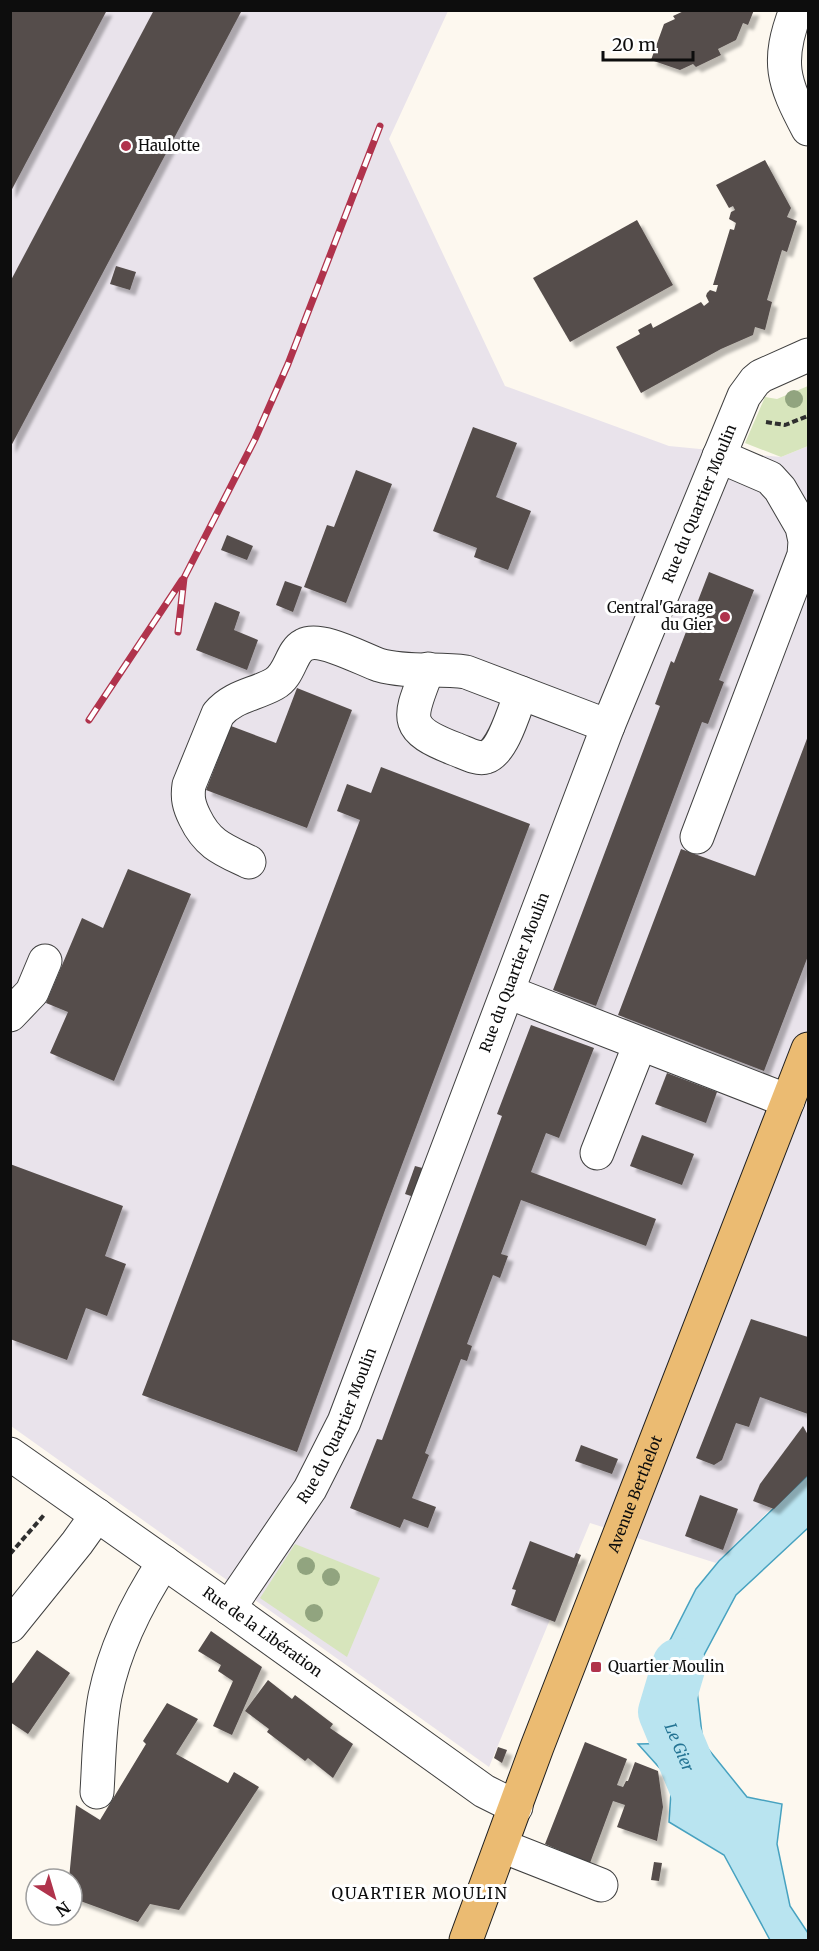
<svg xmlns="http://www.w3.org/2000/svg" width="819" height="1951" font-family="Merriweather,serif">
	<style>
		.industrial { fill: #e9e3eb }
		.green { fill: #d7e5bc }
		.water { fill: #b9e4f0; stroke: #47a2c0; stroke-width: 1.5 }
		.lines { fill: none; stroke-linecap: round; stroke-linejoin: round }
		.river { stroke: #b9e4f0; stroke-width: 54 }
		.building { fill: #554d4b; filter: url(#shadow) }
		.minor-casing { stroke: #404040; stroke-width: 35 }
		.major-casing { stroke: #1e1e1e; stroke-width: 35 }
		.path { stroke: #2f2f2f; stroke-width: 4; stroke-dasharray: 6 3; stroke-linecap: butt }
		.minor { stroke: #fff; stroke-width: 33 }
		.major { stroke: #ebbb72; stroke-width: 33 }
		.rail-casing { stroke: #b0334c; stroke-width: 7 }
		.rail { stroke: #fff; stroke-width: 4.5; stroke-dasharray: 14; stroke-linecap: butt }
		.tree { fill: #91a47f }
		.poi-dot { fill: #b0334c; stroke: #fff; stroke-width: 2 }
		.labels { text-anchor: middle; stroke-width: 6; stroke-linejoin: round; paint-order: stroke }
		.poi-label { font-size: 15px; fill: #0d0d0d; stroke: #fff; text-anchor: start }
		.street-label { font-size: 15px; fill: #0d0d0d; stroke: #fff }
		.water-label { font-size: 16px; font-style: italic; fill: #237393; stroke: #fff }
		.neighbourhood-label { font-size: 16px; letter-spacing: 1.5px; fill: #0d0d0d; stroke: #fff }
	</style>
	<defs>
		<filter id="shadow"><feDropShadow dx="5.5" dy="5.5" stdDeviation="1.5" flood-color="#0004"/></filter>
	</defs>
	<rect width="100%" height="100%" fill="#fdf8ef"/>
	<polygon class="industrial" points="11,11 448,11 389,139 505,386 669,446 781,457 808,446 808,1472 716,1563 590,1523 489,1767 11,1426"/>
	<g class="green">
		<polygon points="808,386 808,446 781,457 745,443 765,397 777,399"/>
		<polygon points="295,1544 380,1578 347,1657 260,1598"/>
	</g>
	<g class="water">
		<polygon points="808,1475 808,1528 736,1595 695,1672 702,1734 684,1736 647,1734 651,1689 664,1652 696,1589 719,1561"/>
		<polygon points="685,1743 705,1745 747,1797 782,1804 777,1844 790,1906 808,1933 808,1940 770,1940 724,1855 669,1822 672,1777 666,1775 638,1744"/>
	</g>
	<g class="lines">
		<path class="river" id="s1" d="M679,1665L665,1712L701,1799L709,1811"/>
	</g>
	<g class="building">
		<polygon points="10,10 107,10 10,193"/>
		<polygon points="154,10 242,10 10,448 10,282"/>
		<polygon points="686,10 754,10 748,25 743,23 736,40 718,49 721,55 696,67 693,64 680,70 651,60 664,24 675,19 673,16"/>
		<polygon points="765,160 791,208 787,217 797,221 787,252 782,250 767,300 772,302 765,330 755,327 753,335 721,349 641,393 616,347 640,334 638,330 651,323 653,328 701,302 704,306 709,302 706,296 707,293 710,290 716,292 718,285 713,285 730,229 734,230 736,223 729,219 731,212 735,210 733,206 729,208 716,185"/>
		<polygon points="637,220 673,285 570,342 533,278"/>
		<polygon points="116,266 136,272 130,290 110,284"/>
		<polygon points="473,427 517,443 496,497 531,511 508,570 474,557 477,548 433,531"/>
		<polygon points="356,470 392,484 346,603 304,587 327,525 334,527"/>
		<polygon points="227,535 253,546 247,560 221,550"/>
		<polygon points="709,572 754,590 719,680 724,682 708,724 702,722 596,1006 553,990 660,706 655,704 671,661 674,663"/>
		<polygon points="285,581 302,587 293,612 276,605"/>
		<polygon points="215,602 240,612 234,630 258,640 247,670 196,650"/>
		<polygon points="297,688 352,710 307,828 206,790 231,726 276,743"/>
		<polygon points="808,736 808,956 764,1071 618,1015 681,849 755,876"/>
		<polygon points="381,767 530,824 385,1210 297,1452 142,1395 360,820 337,811 347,784 371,793"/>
		<polygon points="128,869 191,894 114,1081 50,1053 68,1012 46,1003 82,918 103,928"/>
		<polygon points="531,1025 594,1048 559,1138 546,1133 531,1172 656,1219 646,1246 521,1200 501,1254 508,1256 500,1278 493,1275 467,1344 472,1346 467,1361 461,1359 425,1453 429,1455 412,1498 436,1507 428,1528 404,1519 400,1528 350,1508 377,1439 382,1440 502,1116 497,1114"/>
		<polygon points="667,1073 717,1092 706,1123 655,1104"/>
		<polygon points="642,1135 694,1154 682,1185 630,1166"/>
		<polygon points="10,1164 123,1206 105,1256 126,1264 107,1316 86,1308 67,1360 10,1339"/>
		<polygon points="415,1166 430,1170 420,1199 405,1194"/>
		<polygon points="751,1319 808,1337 808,1414 760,1397 749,1427 736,1423 722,1460 714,1465 696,1458"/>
		<polygon points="803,1426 808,1435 808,1475 774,1509 753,1501 760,1484"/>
		<polygon points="581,1445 618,1459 612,1474 575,1461"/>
		<polygon points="700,1495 738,1509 723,1550 685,1536"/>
		<polygon points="530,1541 574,1558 576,1553 581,1555 555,1622 511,1605 516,1590 512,1589"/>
		<polygon points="211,1631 262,1667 232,1735 213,1726 233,1681 218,1671 221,1665 198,1651"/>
		<polygon points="37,1650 70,1673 28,1734 10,1722 10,1682 13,1683"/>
		<polygon points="268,1680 292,1699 295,1695 333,1724 330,1728 353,1744 333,1778 308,1758 305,1761 267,1732 269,1729 245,1711"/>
		<polygon points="167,1703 198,1719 176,1754 228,1783 234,1772 259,1787 179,1910 150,1904 138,1922 72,1898 72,1879 69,1879 76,1805 100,1820 146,1744 143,1741"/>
		<polygon points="585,1742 627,1759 617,1785 623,1787 626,1781 628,1781 635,1762 658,1771 663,1807 657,1841 617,1827 625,1805 613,1801 590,1863 545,1844"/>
		<polygon points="498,1747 507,1750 502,1763 494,1758"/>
		<polygon points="654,1862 662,1863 659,1881 651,1880"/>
	</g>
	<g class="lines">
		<defs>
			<g id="minor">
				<path d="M796,10C776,62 783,82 808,129"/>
				<path d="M428,669C409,718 401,728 455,749C464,752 477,760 486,757C503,752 515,708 521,693"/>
				<polyline points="697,837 804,555 805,541 802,527 780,489 770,478 719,456"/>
				<path d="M249,862C224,850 208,845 195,818C189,806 187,798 189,785L218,714C233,696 254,695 274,684C291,675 290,652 304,645C320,636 362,659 379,665C406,673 438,668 466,672L608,726"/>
				<polyline points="508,992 788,1101"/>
				<polyline points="10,1015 32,992 45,961"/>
				<polyline points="597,1153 640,1044"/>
				<path id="s2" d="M10,1454L229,1608L484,1791L516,1807"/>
				<path id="s3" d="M229,1608L310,1489L344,1422L608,726L744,396L755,381L761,376L808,355"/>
				<polyline points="10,1626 77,1543 97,1515"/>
				<path d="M97,1792C99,1761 99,1727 105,1696C115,1647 137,1603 164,1562"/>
				<polyline points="502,1846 601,1885"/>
			</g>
			<g id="major">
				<path id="s4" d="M466,1940L537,1747L808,1049"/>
			</g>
		</defs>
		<use href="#minor" class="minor-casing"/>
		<use href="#major" class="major-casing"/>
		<g class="path">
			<polyline points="766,422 785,425 808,416"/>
			<polyline points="10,1554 44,1515"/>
		</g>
		<use href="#minor" class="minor"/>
		<use href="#major" class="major"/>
		<defs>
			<g id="rail">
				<polyline points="178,632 184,578 255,439 288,364 380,126"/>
				<polyline points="89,720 182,580"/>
			</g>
		</defs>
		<use href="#rail" class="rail-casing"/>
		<use href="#rail" class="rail"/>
	</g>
	<g class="tree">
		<circle cx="794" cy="399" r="9"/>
		<circle cx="306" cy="1566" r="9"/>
		<circle cx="331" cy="1577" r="9"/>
		<circle cx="314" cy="1613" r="9"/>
	</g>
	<g class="poi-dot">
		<circle cx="126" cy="146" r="6"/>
		<circle cx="725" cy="617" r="6"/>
		<rect x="590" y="1661" width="12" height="12" rx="3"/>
	</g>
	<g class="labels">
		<g class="poi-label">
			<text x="138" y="151">Haulotte</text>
			<text x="713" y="613" text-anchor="end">Central'Garage<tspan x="713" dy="17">du Gier</tspan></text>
			<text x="608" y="1672">Quartier Moulin</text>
		</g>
		<g class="street-label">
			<text dy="5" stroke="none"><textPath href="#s3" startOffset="1204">Rue du Quartier Moulin</textPath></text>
			<text dy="5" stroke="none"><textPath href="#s3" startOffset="700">Rue du Quartier Moulin</textPath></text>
			<text dy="5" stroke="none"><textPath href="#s3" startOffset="213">Rue du Quartier Moulin</textPath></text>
			<text dy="5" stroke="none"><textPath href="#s4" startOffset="477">Avenue Berthelot</textPath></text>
			<text dy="5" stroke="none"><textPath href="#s2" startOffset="309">Rue de la Libération</textPath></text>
		</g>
		<g class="water-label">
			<text dy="6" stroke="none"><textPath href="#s1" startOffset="87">Le Gier</textPath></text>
		</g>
		<g class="neighbourhood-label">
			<text x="420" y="1899">QUARTIER MOULIN</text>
		</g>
	</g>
	<rect width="819" height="1951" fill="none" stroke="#0d0d0d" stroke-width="24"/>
	<g transform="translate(54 1897) rotate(143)"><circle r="28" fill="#ffffff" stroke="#9e9e9e" stroke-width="1.5"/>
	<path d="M0-4.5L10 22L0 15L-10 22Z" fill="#b0334c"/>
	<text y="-9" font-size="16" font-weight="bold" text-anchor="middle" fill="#0d0d0d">N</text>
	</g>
	<path d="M603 51v9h90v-9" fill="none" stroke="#0d0d0d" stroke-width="3"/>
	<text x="612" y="51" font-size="18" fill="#0d0d0d" stroke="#ffffff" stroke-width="4.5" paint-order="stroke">20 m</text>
</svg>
